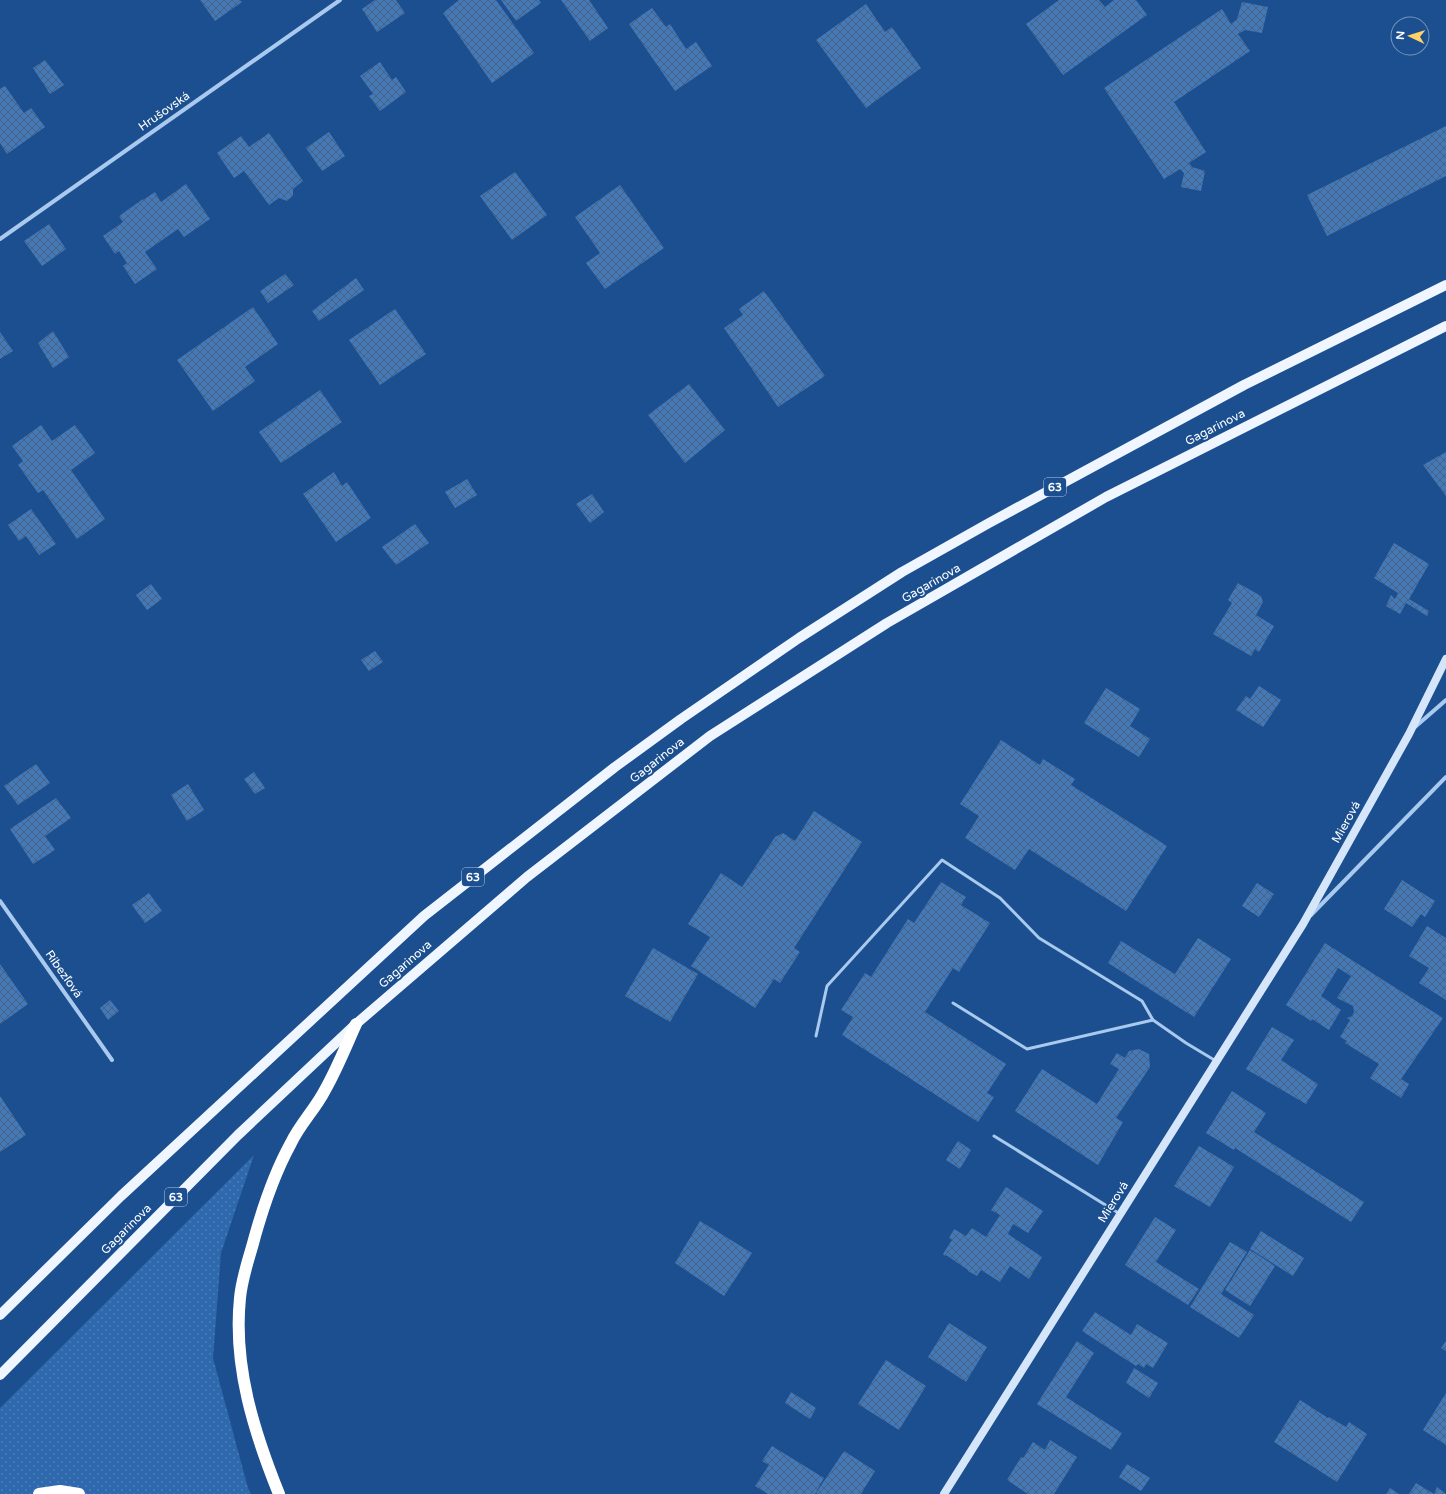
<svg xmlns="http://www.w3.org/2000/svg" width="1446" height="1494" font-family="'Varela Round',sans-serif">
	<style>
		.grass { fill: url(#grass-dots) }
		.building { fill: url(#building-cross-hatch) }
		.lines { fill: none; stroke-linecap: round; stroke-linejoin: round }
		.lane { stroke: #a9c9ee; stroke-width: 3 }
		.street { stroke: #a9c9ee; stroke-width: 4 }
		.secondary { stroke: #d6e6fa; stroke-width: 8 }
		.primary { stroke: #f0f6ff; stroke-width: 10 }
		.highway { stroke: #fff; stroke-width: 12 }
		.labels { text-anchor: middle; stroke-width: 4; stroke-linejoin: round; paint-order: stroke }
		.shield { fill: #1b4f8f; stroke: #bbcadd; stroke-width: 1 }
		.shield-label { font-size: 11px; font-weight: bold; fill: #fff }
		.street-label { font-size: 12px; fill: #fff; stroke: #1b4f8f }
	</style>
	<defs>
		<pattern id="grass-dots" width="8" height="8" patternUnits="userSpaceOnUse"><rect width="8" height="8" fill="#2e69ad"/><path d="M2 2h.1M6 6h.1" fill="none" stroke="#4d80b9" stroke-width="1.8" stroke-linecap="round"/></pattern>
		<pattern id="building-cross-hatch" width="8" height="8" patternUnits="userSpaceOnUse"><rect width="8" height="8" fill="#4478b7"/><path d="M0 0l8 8M0 8l8-8" fill="none" stroke="#486282"/></pattern>
	</defs>
	<rect width="100%" height="100%" fill="#1b4f8f"/>
	<polygon class="grass" points="254,1155 221,1253 213,1358 248,1488 251,1494 0,1494 0,1408"/>
	<g class="building">
		<polygon points="200,0 240,0 242,2 215,21"/>
		<polygon points="375,0 396,0 405,13 377,32 362,9"/>
		<polygon points="459,0 496,0 534,53 492,83 443,13"/>
		<polygon points="501,0 539,0 541,3 516,21"/>
		<polygon points="561,0 589,0 608,28 590,41"/>
		<polygon points="1059,0 1099,0 1105,7 1114,0 1136,0 1147,15 1063,75 1026,24"/>
		<polygon points="1242,2 1268,7 1262,33 1245,30 1238,34 1250,51 1174,102 1206,152 1189,163 1192,167 1205,171 1201,191 1181,187 1184,173 1180,169 1164,179 1104,88 1222,9 1231,24 1237,19"/>
		<polygon points="866,4 885,32 892,27 921,68 866,108 816,40"/>
		<polygon points="652,8 666,27 670,24 686,49 696,42 712,66 675,91 629,24"/>
		<polygon points="45,60 64,85 50,94 33,68"/>
		<polygon points="380,62 392,80 396,77 406,92 380,111 369,96 373,94 360,76"/>
		<polygon points="5,86 24,113 31,108 45,127 7,154 0,143 0,89"/>
		<polygon points="1446,126 1446,176 1327,236 1307,195"/>
		<polygon points="329,132 345,156 322,171 306,148"/>
		<polygon points="269,133 303,181 293,189 293,196 287,201 279,198 269,205 244,171 234,178 217,153 241,136 249,147"/>
		<polygon points="515,172 547,215 512,240 480,196"/>
		<polygon points="186,184 210,219 184,237 178,229 145,252 157,269 135,284 123,266 127,263 119,251 115,254 103,236 123,222 119,216 143,199 143,200 155,192 161,202"/>
		<polygon points="620,185 664,248 605,289 586,263 600,253 575,217"/>
		<polygon points="49,224 66,249 42,266 24,241"/>
		<polygon points="285,274 294,285 268,303 260,291"/>
		<polygon points="356,278 364,290 319,321 312,311"/>
		<polygon points="764,291 825,376 778,407 724,328 743,315 739,309"/>
		<polygon points="253,307 278,344 245,367 255,381 213,411 177,360"/>
		<polygon points="395,309 426,354 380,385 349,340"/>
		<polygon points="53,331 69,357 53,368 38,343"/>
		<polygon points="0,332 13,351 0,359"/>
		<polygon points="689,384 725,430 685,463 648,415"/>
		<polygon points="320,390 342,422 281,463 259,432"/>
		<polygon points="41,425 52,441 75,425 95,453 71,470 105,519 77,539 43,490 38,493 18,465 23,461 12,446"/>
		<polygon points="1446,452 1446,496 1423,465"/>
		<polygon points="334,472 342,486 347,482 371,518 336,542 303,494"/>
		<polygon points="467,479 477,495 455,508 445,492"/>
		<polygon points="592,494 604,512 590,523 576,504"/>
		<polygon points="31,509 56,544 39,555 26,536 19,541 8,525"/>
		<polygon points="415,524 429,543 396,565 382,547"/>
		<polygon points="1394,543 1429,564 1409,599 1429,611 1427,616 1406,603 1400,614 1386,606 1391,595 1395,599 1398,593 1374,578"/>
		<polygon points="1238,583 1261,596 1263,602 1256,615 1274,626 1259,652 1255,649 1251,656 1213,634 1232,603 1228,600"/>
		<polygon points="151,584 162,599 147,610 136,595"/>
		<polygon points="375,651 383,662 369,671 361,660"/>
		<polygon points="1259,686 1281,700 1263,727 1236,710 1246,696 1250,699"/>
		<polygon points="1106,688 1140,709 1130,726 1150,739 1139,757 1084,723"/>
		<polygon points="1001,740 1040,765 1043,759 1075,779 1071,785 1167,846 1126,911 1029,849 1015,870 965,838 979,816 960,804"/>
		<polygon points="36,764 50,783 18,805 4,786"/>
		<polygon points="254,772 265,788 255,794 244,779"/>
		<polygon points="188,784 204,810 187,821 171,795"/>
		<polygon points="56,798 71,818 45,836 55,850 33,864 10,829"/>
		<polygon points="814,811 862,842 794,948 800,952 780,983 774,979 755,1008 691,966 710,937 688,924 721,873 742,887 775,837 783,833 795,841"/>
		<polygon points="1402,880 1435,901 1425,917 1421,914 1412,927 1384,909"/>
		<polygon points="941,882 966,897 961,905 990,923 959,972 953,968 925,1012 1006,1064 987,1093 994,1097 978,1122 842,1035 853,1017 841,1010 865,973 871,977 908,919 914,923"/>
		<polygon points="1257,883 1274,894 1259,917 1242,906"/>
		<polygon points="149,893 162,911 145,923 132,905"/>
		<polygon points="1427,926 1446,938 1446,1000 1419,983 1429,968 1409,956"/>
		<polygon points="1198,938 1231,959 1194,1017 1108,963 1121,941 1175,974"/>
		<polygon points="1325,943 1443,1018 1401,1079 1409,1084 1401,1098 1370,1078 1379,1064 1345,1043 1347,1041 1340,1037 1350,1020 1347,1018 1352,1016 1354,1012 1353,1006 1337,998 1351,976 1338,968 1321,996 1341,1010 1329,1030 1312,1019 1311,1021 1286,1005"/>
		<polygon points="653,948 698,974 670,1022 625,996"/>
		<polygon points="0,964 28,1004 0,1024"/>
		<polygon points="110,1000 119,1011 108,1020 100,1008"/>
		<polygon points="1272,1027 1294,1040 1281,1060 1318,1084 1306,1104 1246,1069"/>
		<polygon points="1139,1049 1149,1054 1150,1067 1116,1118 1123,1122 1098,1165 1015,1111 1042,1069 1097,1104 1119,1069 1110,1064 1117,1053 1125,1058 1129,1051"/>
		<polygon points="1232,1091 1266,1113 1254,1132 1364,1202 1351,1222 1235,1148 1234,1150 1206,1133"/>
		<polygon points="0,1096 26,1135 0,1152"/>
		<polygon points="958,1141 971,1150 960,1169 946,1160"/>
		<polygon points="1199,1146 1234,1167 1210,1207 1174,1186"/>
		<polygon points="1006,1187 1043,1211 1028,1233 1013,1224 1008,1234 1042,1257 1029,1279 1010,1266 1000,1282 981,1270 977,1276 968,1271 968,1270 946,1255 945,1256 943,1254 952,1240 949,1238 954,1229 966,1236 972,1228 986,1237 1000,1215 991,1210"/>
		<polygon points="1155,1217 1176,1230 1156,1262 1199,1289 1188,1305 1125,1265"/>
		<polygon points="700,1221 752,1253 724,1296 675,1263"/>
		<polygon points="1261,1231 1304,1258 1293,1276 1250,1249"/>
		<polygon points="1230,1242 1247,1252 1221,1294 1254,1315 1239,1338 1190,1307"/>
		<polygon points="1250,1250 1275,1266 1250,1306 1225,1290"/>
		<polygon points="1095,1312 1131,1335 1137,1324 1168,1343 1153,1368 1146,1364 1144,1368 1138,1364 1136,1366 1082,1331"/>
		<polygon points="949,1323 987,1347 966,1382 928,1357"/>
		<polygon points="1077,1341 1094,1353 1066,1397 1122,1433 1111,1450 1037,1404"/>
		<polygon points="1446,1341 1446,1351 1441,1348"/>
		<polygon points="886,1360 926,1386 899,1430 858,1404"/>
		<polygon points="1134,1368 1158,1383 1149,1398 1126,1383"/>
		<polygon points="791,1392 816,1408 810,1419 785,1403"/>
		<polygon points="1446,1393 1446,1445 1423,1430"/>
		<polygon points="1300,1400 1328,1418 1329,1417 1346,1427 1349,1422 1367,1434 1337,1482 1274,1442"/>
		<polygon points="1050,1440 1077,1457 1054,1494 1028,1494 1007,1480 1021,1457 1023,1458 1033,1442 1045,1450"/>
		<polygon points="772,1446 824,1478 815,1494 768,1494 755,1486 769,1465 762,1461"/>
		<polygon points="844,1451 875,1471 861,1494 818,1494 816,1493"/>
		<polygon points="1127,1464 1150,1478 1141,1491 1119,1477"/>
		<polygon points="1416,1483 1434,1494 1437,1487 1446,1494 1409,1494"/>
		<polygon points="1390,1488 1399,1494 1386,1494"/>
	</g>
	<g class="lines">
		<g class="lane">
			<polyline points="953,1003 1027,1049 1153,1020"/>
			<polyline points="816,1036 827,986 942,860 1000,898 1039,938 1142,1001 1153,1020 1186,1043 1216,1061"/>
			<polyline points="994,1136 1120,1214"/>
		</g>
		<g class="street">
			<polyline points="0,239 340,0"/>
			<polyline points="1415,727 1446,700"/>
			<polyline points="0,901 112,1060"/>
			<polyline points="1311,915 1446,777"/>
		</g>
		<polyline class="secondary" points="944,1494 1303,924 1409,734 1446,659"/>
		<g class="primary">
			<polyline points="0,1315 121,1196 424,916 615,767 681,719 799,638 902,572 989,523 1244,385 1446,285"/>
			<polyline points="0,1375 238,1135 356,1024 527,877 710,736 887,623 1106,497 1446,326"/>
		</g>
		<g class="highway">
			<polyline points="39,1494 60,1491 79,1494"/>
			<path d="M279,1494C254,1432 233,1366 240,1298C242,1276 250,1256 255,1236C264,1204 275,1172 291,1143C300,1124 316,1108 325,1090C337,1069 346,1046 356,1024"/>
		</g>
	</g>
	<g class="labels">
		<g class="shield">
			<rect x="1044" y="478" width="22" height="18" rx="3"/>
			<rect x="462" y="868" width="22" height="18" rx="3"/>
			<rect x="165" y="1188" width="22" height="18" rx="3"/>
		</g>
		<g class="shield-label">
			<text x="1055" y="491">63</text>
			<text x="473" y="881">63</text>
			<text x="176" y="1201">63</text>
		</g>
		<g class="street-label">
			<text transform="translate(164 111) rotate(-35)" y="4">Hrušovská</text>
			<text transform="translate(1215 427) rotate(-27)" y="4">Gagarinova</text>
			<text transform="translate(931 583) rotate(-30)" y="4">Gagarinova</text>
			<text transform="translate(657 760) rotate(-38)" y="4">Gagarinova</text>
			<text transform="translate(1346 822) rotate(-61)" y="4">Mierová</text>
			<text transform="translate(405 964) rotate(-41)" y="4">Gagarinova</text>
			<text transform="translate(64 974) rotate(55)" y="4">Ríbezľová</text>
			<text transform="translate(1113 1202) rotate(-58)" y="4">Mierová</text>
			<text transform="translate(126 1229) rotate(-45)" y="4">Gagarinova</text>
		</g>
	</g>
	<g transform="translate(1410 36) rotate(274)"><circle r="19" fill="#1b4f8f" stroke="#7695bc"/>
	<path d="M0-3L7 15L0 10L-7 15Z" fill="#ffd166"/>
	<text y="-6" font-size="11" font-weight="bold" text-anchor="middle" fill="#ffffff">N</text>
	</g>
</svg>
